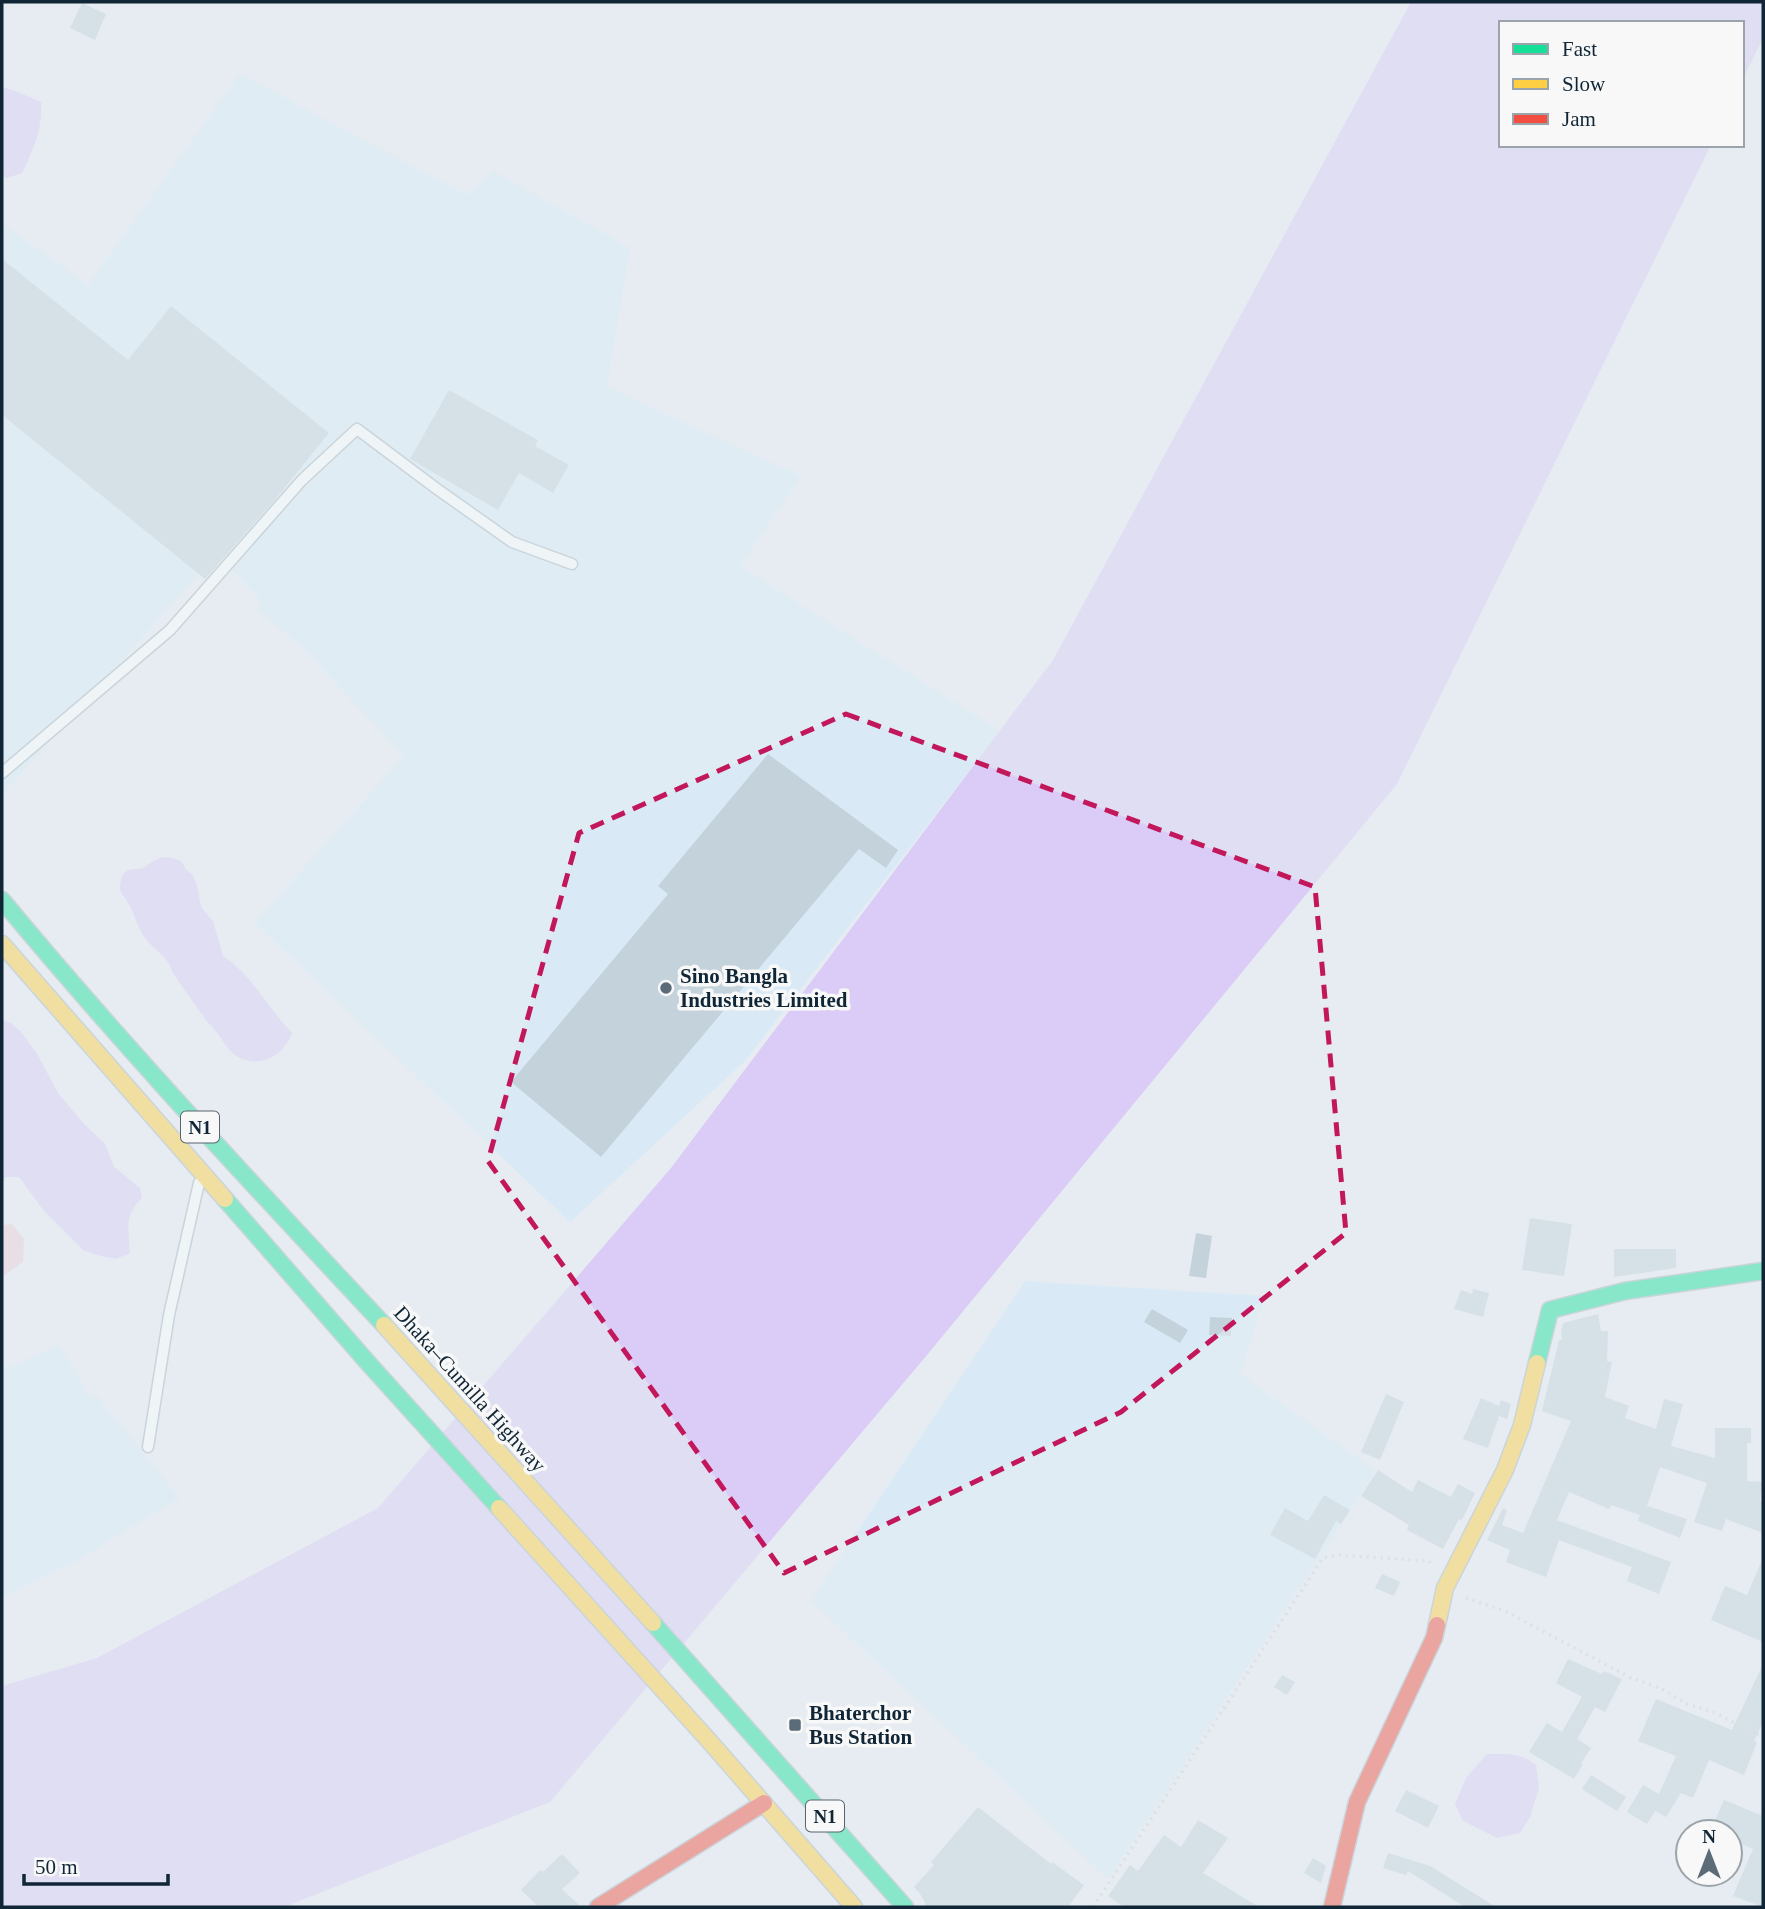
<svg xmlns="http://www.w3.org/2000/svg" width="1765" height="1909" font-family="'Times New Roman',serif">
	<style>
		.built { fill: #d9eaf6 }
		.green { fill: #ecced9 }
		.water { fill: #daccf7 }
		.building { fill: #c4d2dc }
		.lines { fill: none; stroke-linecap: round; stroke-linejoin: round }
		.lane-casing { stroke: #a8b6c0; stroke-width: 13 }
		.fast-casing { stroke: #a8b6c0; stroke-width: 19 }
		.slow-casing { stroke: #a8b6c0; stroke-width: 19 }
		.jam-casing { stroke: #a8b6c0; stroke-width: 19 }
		.path { stroke: #cfd2d4; stroke-width: 3.5; stroke-dasharray: 2 5; stroke-linecap: butt }
		.lane { stroke: #fbfcfd; stroke-width: 10 }
		.fast { stroke: #16e098; stroke-width: 16 }
		.slow { stroke: #ffcf43; stroke-width: 16 }
		.jam { stroke: #f24e42; stroke-width: 16 }
		.marked { fill: none; stroke: #c2185b; stroke-width: 5; stroke-dasharray: 14 9; stroke-linejoin: round }
		.poi-dot { fill: #5b6b77; stroke: #f8f8f8; stroke-width: 2.5 }
		.labels { text-anchor: middle; stroke-width: 7; stroke-linejoin: round; paint-order: stroke }
		.shield { fill: #f8f8f8; stroke: #566570; stroke-width: 2 }
		.shield-label { font-size: 19px; font-weight: bold; fill: #102636 }
		.poi-label { font-size: 21px; font-weight: bold; fill: #102636; stroke: #f8f8f8; text-anchor: start }
		.street-label { font-size: 21px; fill: #102636; stroke: #f8f8f8 }
	</style>
	<rect width="100%" height="100%" fill="#e6ecf1"/>
	<g class="built">
		<polygon points="240,74 467,195 493,171 630,248 607,387 801,476 740,566 1000,731 744,1062 570,1222 255,923 404,756 305,650 258,609 263,603 217,553 2,795 2,223 88,285"/>
		<polygon points="1025,1281 1265,1296 1240,1374 1376,1471 1108,1879 811,1601"/>
		<polygon points="59,1345 89,1396 92,1399 97,1396 179,1498 74,1562 2,1597 2,1353 7,1368"/>
	</g>
	<polygon class="green" points="12,1224 24,1239 23,1262 2,1277 2,1225"/>
	<g class="water">
		<polygon points="1411,2 1763,2 1763,38 1742,81 1742,23 1501,23 1501,145 1711,145 1397,784 927,1355 550,1802 284,1907 2,1907 2,1686 97,1658 378,1508 671,1168 1053,660"/>
		<path d="M2,87L18,92L41,102C43,129 33,150 22,173L7,178L2,176Z"/>
		<path d="M164,857L173,858L182,862L186,870L192,874L197,885L201,907L213,921L223,956C252,975 268,1008 292,1033C284,1055 261,1069 238,1057C225,1050 220,1032 208,1023L172,972C170,958 153,949 145,938C137,927 135,914 128,903C126,898 121,895 120,889C120,884 121,876 124,873C130,867 139,871 145,867C152,862 155,859 164,857Z"/>
		<path d="M2,1020L11,1023L22,1033L37,1054L58,1093L84,1124L105,1144L114,1167L140,1188L142,1198C123,1216 129,1229 130,1253L116,1259L101,1256L83,1250L44,1211L19,1177H5L2,1190Z"/>
		<path d="M1487,1754C1506,1754 1520,1752 1536,1765L1539,1788L1530,1817L1520,1833L1497,1838L1463,1821L1455,1804L1466,1778Z"/>
	</g>
	<g class="building">
		<polygon points="82,3 106,14 95,40 70,28"/>
		<polygon points="2,259 128,360 171,306 329,433 274,501 205,579 2,415"/>
		<polygon points="449,390 538,440 535,446 569,465 553,493 519,473 498,510 410,459"/>
		<polygon points="768,754 898,850 886,868 859,849 601,1157 511,1082 668,894 658,886"/>
		<polygon points="1530,1218 1572,1224 1564,1276 1522,1270"/>
		<polygon points="1196,1233 1212,1236 1206,1278 1189,1276"/>
		<polygon points="1614,1249 1676,1249 1676,1268 1614,1277"/>
		<polygon points="1473,1289 1489,1293 1483,1317 1454,1309 1461,1290 1472,1294"/>
		<polygon points="1152,1309 1188,1330 1180,1343 1144,1322"/>
		<polygon points="1598,1314 1601,1331 1608,1331 1607,1361 1612,1362 1605,1397 1629,1406 1625,1418 1656,1429 1664,1399 1683,1404 1671,1446 1715,1458 1715,1428 1751,1428 1751,1443 1747,1443 1747,1481 1763,1482 1760,1500 1763,1502 1763,1533 1726,1519 1722,1531 1694,1522 1707,1483 1660,1467 1647,1506 1687,1519 1680,1538 1638,1521 1640,1515 1611,1505 1609,1509 1569,1492 1557,1520 1671,1562 1659,1594 1627,1581 1632,1567 1559,1540 1546,1577 1506,1562 1510,1550 1487,1540 1503,1508 1507,1510 1502,1525 1523,1533 1571,1421 1542,1411 1559,1340 1562,1340 1561,1332 1563,1323"/>
		<polygon points="1210,1317 1232,1318 1231,1336 1209,1335"/>
		<polygon points="1386,1394 1404,1402 1380,1460 1361,1452"/>
		<polygon points="1481,1398 1499,1406 1501,1400 1511,1404 1507,1419 1499,1416 1488,1448 1463,1439"/>
		<polygon points="1378,1470 1412,1492 1418,1480 1451,1497 1458,1484 1475,1493 1462,1520 1459,1519 1443,1549 1407,1530 1409,1525 1361,1496"/>
		<polygon points="1324,1495 1350,1510 1341,1524 1336,1521 1315,1559 1270,1535 1285,1508 1308,1521"/>
		<polygon points="1763,1558 1763,1642 1711,1620 1725,1586 1747,1595"/>
		<polygon points="1382,1574 1400,1582 1394,1596 1375,1588"/>
		<polygon points="1568,1659 1602,1674 1604,1671 1622,1679 1605,1712 1595,1707 1577,1739 1591,1748 1581,1763 1583,1764 1574,1779 1529,1752 1547,1723 1562,1732 1582,1697 1556,1683"/>
		<polygon points="1763,1664 1763,1722 1754,1741 1757,1742 1744,1775 1709,1760 1693,1798 1681,1793 1666,1817 1655,1811 1647,1824 1627,1812 1643,1785 1659,1794 1676,1756 1638,1741 1656,1699 1732,1730"/>
		<polygon points="1282,1675 1295,1682 1287,1695 1274,1687"/>
		<polygon points="1591,1775 1626,1797 1617,1811 1582,1789"/>
		<polygon points="1406,1790 1439,1806 1428,1828 1395,1811"/>
		<polygon points="1724,1800 1763,1816 1763,1907 1733,1896 1753,1849 1730,1839 1730,1832 1710,1832"/>
		<polygon points="978,1807 1051,1864 1052,1862 1084,1885 1068,1907 925,1907 925,1902 920,1894 914,1887 934,1865 931,1862"/>
		<polygon points="1198,1820 1228,1838 1203,1873 1259,1907 1124,1907 1108,1896 1130,1865 1138,1871 1164,1835 1181,1847"/>
		<polygon points="1388,1853 1430,1866 1496,1907 1465,1907 1408,1871 1406,1875 1383,1868"/>
		<polygon points="562,1854 580,1873 562,1889 581,1907 539,1907 521,1890 540,1870 543,1872"/>
		<polygon points="1313,1858 1326,1866 1321,1883 1304,1873"/>
	</g>
	<g class="lines">
		<defs>
			<g id="lane">
				<polyline points="2,773 170,630 302,480 357,429 437,489 512,542 572,564"/>
				<polyline points="148,1447 169,1315 199,1183"/>
			</g>
			<g id="fast">
				<path d="M2,900C124,1047 254,1186 384,1325"/>
				<polyline points="225,1199 369,1364 499,1508"/>
				<polyline points="1537,1363 1550,1310 1625,1291 1763,1271"/>
				<polyline points="653,1623 905,1907"/>
			</g>
			<g id="slow">
				<polyline points="2,944 225,1199"/>
				<polyline points="384,1325 653,1623"/>
				<polyline points="499,1508 711,1743 854,1907"/>
				<polyline points="1437,1625 1445,1588 1505,1470 1522,1425 1537,1363"/>
			</g>
			<g id="jam">
				<polyline points="598,1907 764,1803"/>
				<polyline points="1332,1907 1357,1802 1434,1638 1437,1625"/>
			</g>
		</defs>
		<use href="#lane" class="lane-casing"/>
		<use href="#fast" class="fast-casing"/>
		<use href="#slow" class="slow-casing"/>
		<use href="#jam" class="jam-casing"/>
		<g class="path">
			<polyline points="1466,1598 1505,1611 1631,1678 1660,1688 1687,1704 1715,1713 1763,1737"/>
			<polyline points="1093,1907 1323,1558 1339,1555 1429,1561 1432,1566"/>
		</g>
		<use href="#lane" class="lane"/>
		<use href="#fast" class="fast"/>
		<use href="#slow" class="slow"/>
		<use href="#jam" class="jam"/>
	</g>
	<path d="M0 0H1765V1909H0ZM846,714L1315,887L1346,1233L1121,1412L784,1573L488,1161L579,833Z" fill="#e6ecf1" fill-opacity=".55" fill-rule="evenodd"/>
	<path class="marked" d="M846,714L1315,887L1346,1233L1121,1412L784,1573L488,1161L579,833Z"/>
	<g class="poi-dot">
		<circle cx="666" cy="988" r="7"/>
		<rect x="788" y="1718" width="14" height="14" rx="3.5"/>
	</g>
	<g class="labels">
		<g class="shield">
			<rect x="181" y="1111.5" width="38" height="31" rx="5"/>
			<rect x="806" y="1800.5" width="38" height="31" rx="5"/>
		</g>
		<g class="shield-label">
			<text x="200" y="1134">N1</text>
			<text x="825" y="1823">N1</text>
		</g>
		<g class="poi-label">
			<text x="680" y="983">Sino Bangla<tspan x="680" dy="24">Industries Limited</tspan></text>
			<text x="809" y="1720">Bhaterchor<tspan x="809" dy="24">Bus Station</tspan></text>
		</g>
		<g class="street-label">
			<text transform="translate(470 1389) rotate(48)" y="7">Dhaka–Cumilla Highway</text>
		</g>
	</g>
	<rect width="1765" height="1909" fill="none" stroke="#102636" stroke-width="7"/>
	<rect x="1499" y="21" width="245" height="126" fill="#f8f8f8" stroke="#9ba4aa" stroke-width="2"/>
	<rect x="1513" y="44" width="35" height="10" fill="#16e098" stroke="#9ba4aa" stroke-width="2"/>
	<text x="1562" y="56" font-size="21" fill="#102636">Fast</text>
	<rect x="1513" y="79" width="35" height="10" fill="#ffcf43" stroke="#9ba4aa" stroke-width="2"/>
	<text x="1562" y="91" font-size="21" fill="#102636">Slow</text>
	<rect x="1513" y="114" width="35" height="10" fill="#f24e42" stroke="#9ba4aa" stroke-width="2"/>
	<text x="1562" y="126" font-size="21" fill="#102636">Jam</text>
	<g transform="translate(1709 1853)"><circle r="33" fill="#f8f8f8" stroke="#9ba4aa" stroke-width="2"/>
	<path d="M0-5L12 26L0 18L-12 26Z" fill="#5b6b77"/>
	<text y="-10" font-size="19" font-weight="bold" text-anchor="middle" fill="#102636">N</text>
	</g>
	<path d="M24 1874v10h144v-10" fill="none" stroke="#102636" stroke-width="3.5"/>
	<text x="35" y="1874" font-size="21" fill="#102636" stroke="#f8f8f8" stroke-width="5" paint-order="stroke">50 m</text>
</svg>
